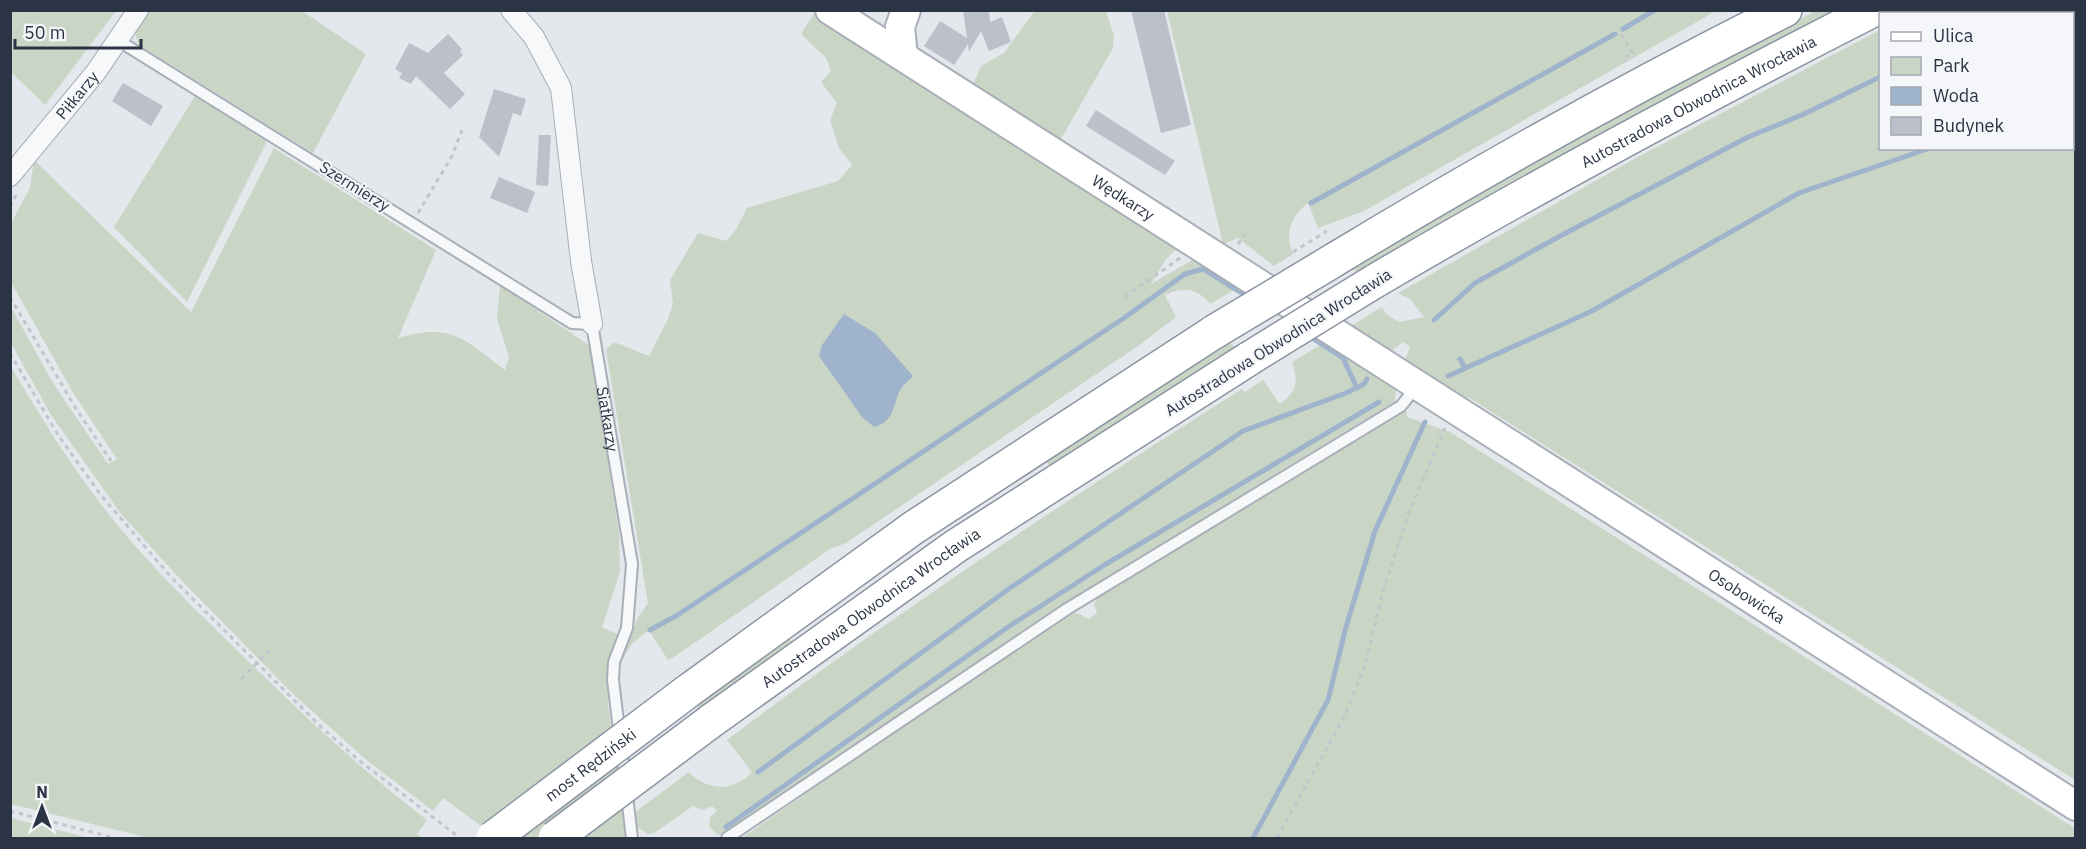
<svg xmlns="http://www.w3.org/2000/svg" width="2086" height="849" font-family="'IBM Plex Sans',sans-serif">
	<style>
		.green { fill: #c9d6c5 }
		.water { fill: #9fb4cc }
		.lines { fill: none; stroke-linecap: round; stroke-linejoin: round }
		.stream { stroke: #9fb4cc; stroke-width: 5 }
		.building { fill: #bbc0ca }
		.lane-casing { stroke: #a9aeb7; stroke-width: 14 }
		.street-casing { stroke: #a9aeb7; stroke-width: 22 }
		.secondary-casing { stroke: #a9aeb7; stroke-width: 32 }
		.highway-casing { stroke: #8b94a3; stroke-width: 36 }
		.path { stroke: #c2c5cb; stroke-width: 3; stroke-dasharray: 4.5 4.5; stroke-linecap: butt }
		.lane { stroke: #f7f8fa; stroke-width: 10 }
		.street { stroke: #f7f8fa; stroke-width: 20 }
		.secondary { stroke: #fff; stroke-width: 28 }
		.highway { stroke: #fff; stroke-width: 33 }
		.highway-bridge-casing { stroke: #8b94a3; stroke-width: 36; stroke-linecap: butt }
		.highway-bridge { stroke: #fff; stroke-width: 33 }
		.labels { text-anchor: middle; stroke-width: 4.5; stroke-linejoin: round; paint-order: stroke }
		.street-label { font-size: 16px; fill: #2b3445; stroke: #f4f6f9 }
	</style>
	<rect width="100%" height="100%" fill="#e4e7ec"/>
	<g class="green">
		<polygon points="1041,10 1106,11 1114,36 1113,48 1061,139 973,85 981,66 1004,53 1033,13"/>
		<polygon points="2001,10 2075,11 2075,780 1468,397 1463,403 1439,391 1427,374 1405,360 1410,347 1403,342 1389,353 1346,329 1382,307 1386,314 1399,322 1424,317 1410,299 1398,293 1636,158 1880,30 1880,148 2072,148 2072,14 1996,13"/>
		<polygon points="10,11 11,10 116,11 45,105 11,72"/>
		<polygon points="147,11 302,11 366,54 313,153 139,45 135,33"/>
		<path d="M1167,11H1716L1364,211L1318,228L1308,203C1291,216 1284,233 1293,254L1274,266L1238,238L1223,244Z"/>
		<polygon points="1815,11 1841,11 1361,274 1348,267 1489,185"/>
		<path d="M814,13L1160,238L1178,247L1166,259L1151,284L1194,259L1241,286L1210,304C1198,288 1182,287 1165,295L1176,317L1138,346L846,543L830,549L677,655L668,660L650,632H646L632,644L621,662L637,619L648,603L606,350L614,342L649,356L667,321L673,304L670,280L698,233L726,241L735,231L747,208L838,181L852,165L839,148L830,120L837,103L821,82L831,71L826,58L801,34Z"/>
		<polygon points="195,96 267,141 187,302 114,227"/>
		<path d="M274,148L436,250L398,338C452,322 464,339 505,370L509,357L497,319L500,285L590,346L619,533L620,572L602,627L617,634L607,663L608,705L627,838H498L443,798L433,811L364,758L293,694L181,580L122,515L51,415L11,343V307L53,383L108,464L117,459L72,391L11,282V223L30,188L34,160L191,312Z"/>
		<path d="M1330,339L1396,388L1395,401L1057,608L726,834L718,835L709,827L710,817L717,811L712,806L703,810L693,806L654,833L648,834L638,828L634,813L689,772C707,791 734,792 752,772L727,740C893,615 1066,500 1242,389L1245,392L1263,380L1280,404C1297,391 1299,382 1292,362Z"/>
		<polygon points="1227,341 1238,349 1051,468 1044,458"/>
		<path d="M10,365C43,421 77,476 119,527C156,572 199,613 241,654C301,713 360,769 427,820L417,834L422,838H149L11,804Z"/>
		<polygon points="1406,411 1407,417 1450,432 2076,829 2075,838 742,838 960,686 1071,614 1077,613 1089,619 1097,613 1094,605 1097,598"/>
		<polygon points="787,635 794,645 703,710 696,701"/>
		<polygon points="10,818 11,818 89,838 11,838"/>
	</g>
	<path class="water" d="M844,314L875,333L913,376C910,380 905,383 902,387C892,402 897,421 874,427L862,417L819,356L822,345Z"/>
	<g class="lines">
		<g class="stream">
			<polyline points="2028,14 2034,10"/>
			<polyline points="1623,29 1655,10"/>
			<polyline points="2072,59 2076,55"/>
			<polyline points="1311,203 1615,34"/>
			<polyline points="1434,320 1475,283 1562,235 1748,137 1804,114 1880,77"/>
			<polyline points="1309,336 1343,358 1357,388"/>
			<polyline points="1460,359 1465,368"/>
			<polyline points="1448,376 1592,311 1799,193 1930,148"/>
			<polyline points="650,630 676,616 1124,318 1185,274 1203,269 1248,297"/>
			<polyline points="758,772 1010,588 1243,431 1346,393 1364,384 1367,379"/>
			<polyline points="726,827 1008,627 1106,564 1379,402"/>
			<polyline points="1253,838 1328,700 1346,627 1375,531 1425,422"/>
		</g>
	</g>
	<g class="building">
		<polygon points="963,10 989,10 990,22 1002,17 1011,42 989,51 981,31 969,52 968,44 954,65 924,46 940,21 967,38"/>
		<polygon points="1131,10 1164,10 1191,125 1161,133"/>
		<polygon points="448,34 462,49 460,51 463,55 444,73 465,94 450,109 416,76 411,84 399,78 402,73 395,69 409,43 428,53"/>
		<polygon points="123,83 163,106 151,126 112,101"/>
		<polygon points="494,89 526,99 521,116 513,113 499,157 479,137"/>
		<polygon points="1096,110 1175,161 1165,175 1086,126"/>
		<polygon points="539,135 551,135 548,186 536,185"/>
		<polygon points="499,177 535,192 527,213 490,198"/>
	</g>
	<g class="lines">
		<defs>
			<g id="lane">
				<path id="s1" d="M119,41L572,323L592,324L632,564L627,628L614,662L613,680L632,838"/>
				<polyline points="727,838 1067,609 1401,406 1417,386"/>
			</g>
			<g id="street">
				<polyline points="511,10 534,37 561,88 581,261 592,324"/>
				<path id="s2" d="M10,176L96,72L138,10"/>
			</g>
			<g id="secondary">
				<path id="s3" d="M830,10L2076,806"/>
				<polyline points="903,56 900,27 906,10"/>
			</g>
			<g id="highway">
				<path d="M1334,260C1481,171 1631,87 1785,10"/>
				<path id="s4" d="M1375,281C1538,185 1704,96 1873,10"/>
				<polyline points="688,691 913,528 1214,332"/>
				<path id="s5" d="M711,721L956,546L1250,358"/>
			</g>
		</defs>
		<use href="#lane" class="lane-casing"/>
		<use href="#street" class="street-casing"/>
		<use href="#secondary" class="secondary-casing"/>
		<use href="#highway" class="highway-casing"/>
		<g class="path">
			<polyline points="1621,34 1633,53 1623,58 1625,62"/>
			<polyline points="10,207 17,193"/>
			<polyline points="418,213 452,156 462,130"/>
			<polyline points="1238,244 1246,233"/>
			<polyline points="1293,252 1327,231"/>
			<polyline points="10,297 75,407 111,461"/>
			<polyline points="1125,297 1180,258"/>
			<polyline points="10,353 58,435 100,494 171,577 320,726 361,762 460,838"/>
			<polyline points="241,679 272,648"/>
			<polyline points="10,811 115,838"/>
			<polyline points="1277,838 1345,715 1365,665 1383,591 1409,512 1445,428"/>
		</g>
		<use href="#lane" class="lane"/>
		<use href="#street" class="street"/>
		<use href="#secondary" class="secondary"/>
		<use href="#highway" class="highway"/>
		<defs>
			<g id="highway-bridge">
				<polyline points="1214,332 1334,260"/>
				<polyline points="1250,358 1375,281"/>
				<path id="s6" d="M493,838L688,691"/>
				<polyline points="555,838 711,721"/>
			</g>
		</defs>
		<use href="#highway-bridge" class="highway-bridge-casing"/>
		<use href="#highway-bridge" class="highway-bridge"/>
	</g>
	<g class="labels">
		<g class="street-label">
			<text dy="6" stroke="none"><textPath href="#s2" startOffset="105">Piłkarzy</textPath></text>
			<text dy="6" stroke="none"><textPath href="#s4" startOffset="370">Autostradowa Obwodnica Wrocławia</textPath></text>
			<text transform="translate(355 186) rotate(32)" y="6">Szermierzy</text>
			<text dy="6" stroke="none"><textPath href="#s3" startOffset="348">Wędkarzy</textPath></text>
			<text transform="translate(1278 342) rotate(-32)" y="6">Autostradowa Obwodnica Wrocławia</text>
			<text dy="6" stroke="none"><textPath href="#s1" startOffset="650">Siatkarzy</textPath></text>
			<text dy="6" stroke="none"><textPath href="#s3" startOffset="1088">Osobowicka</textPath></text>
			<text dy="6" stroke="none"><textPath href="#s5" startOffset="196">Autostradowa Obwodnica Wrocławia</textPath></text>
			<text dy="6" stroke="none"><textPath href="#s6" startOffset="122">most Rędziński</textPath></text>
		</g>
	</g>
	<rect width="2086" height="849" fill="none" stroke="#2b3445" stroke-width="24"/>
	<rect x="1879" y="12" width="195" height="138" fill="#f4f6f9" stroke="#a4a8b1" stroke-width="1.5"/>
	<rect x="1891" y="32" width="30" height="9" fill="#ffffff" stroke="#a4a8b1" stroke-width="1.5"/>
	<text x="1933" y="42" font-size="18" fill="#2b3445">Ulica</text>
	<rect x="1891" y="57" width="30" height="18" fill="#c9d6c5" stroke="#a4a8b1" stroke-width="1.5"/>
	<text x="1933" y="72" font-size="18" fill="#2b3445">Park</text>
	<rect x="1891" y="87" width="30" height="18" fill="#9fb4cc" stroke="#a4a8b1" stroke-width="1.5"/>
	<text x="1933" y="102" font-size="18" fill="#2b3445">Woda</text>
	<rect x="1891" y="117" width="30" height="18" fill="#bbc0ca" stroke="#a4a8b1" stroke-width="1.5"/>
	<text x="1933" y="132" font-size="18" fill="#2b3445">Budynek</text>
	<g transform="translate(42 807)" stroke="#f4f6f9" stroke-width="4.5" paint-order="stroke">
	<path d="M0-4.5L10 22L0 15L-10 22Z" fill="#2b3445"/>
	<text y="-9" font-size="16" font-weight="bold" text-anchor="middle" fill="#2b3445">N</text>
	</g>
	<path d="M15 39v9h126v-9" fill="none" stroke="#2b3445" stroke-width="3"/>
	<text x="24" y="39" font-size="18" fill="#2b3445" stroke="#f4f6f9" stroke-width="4.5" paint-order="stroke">50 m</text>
</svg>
